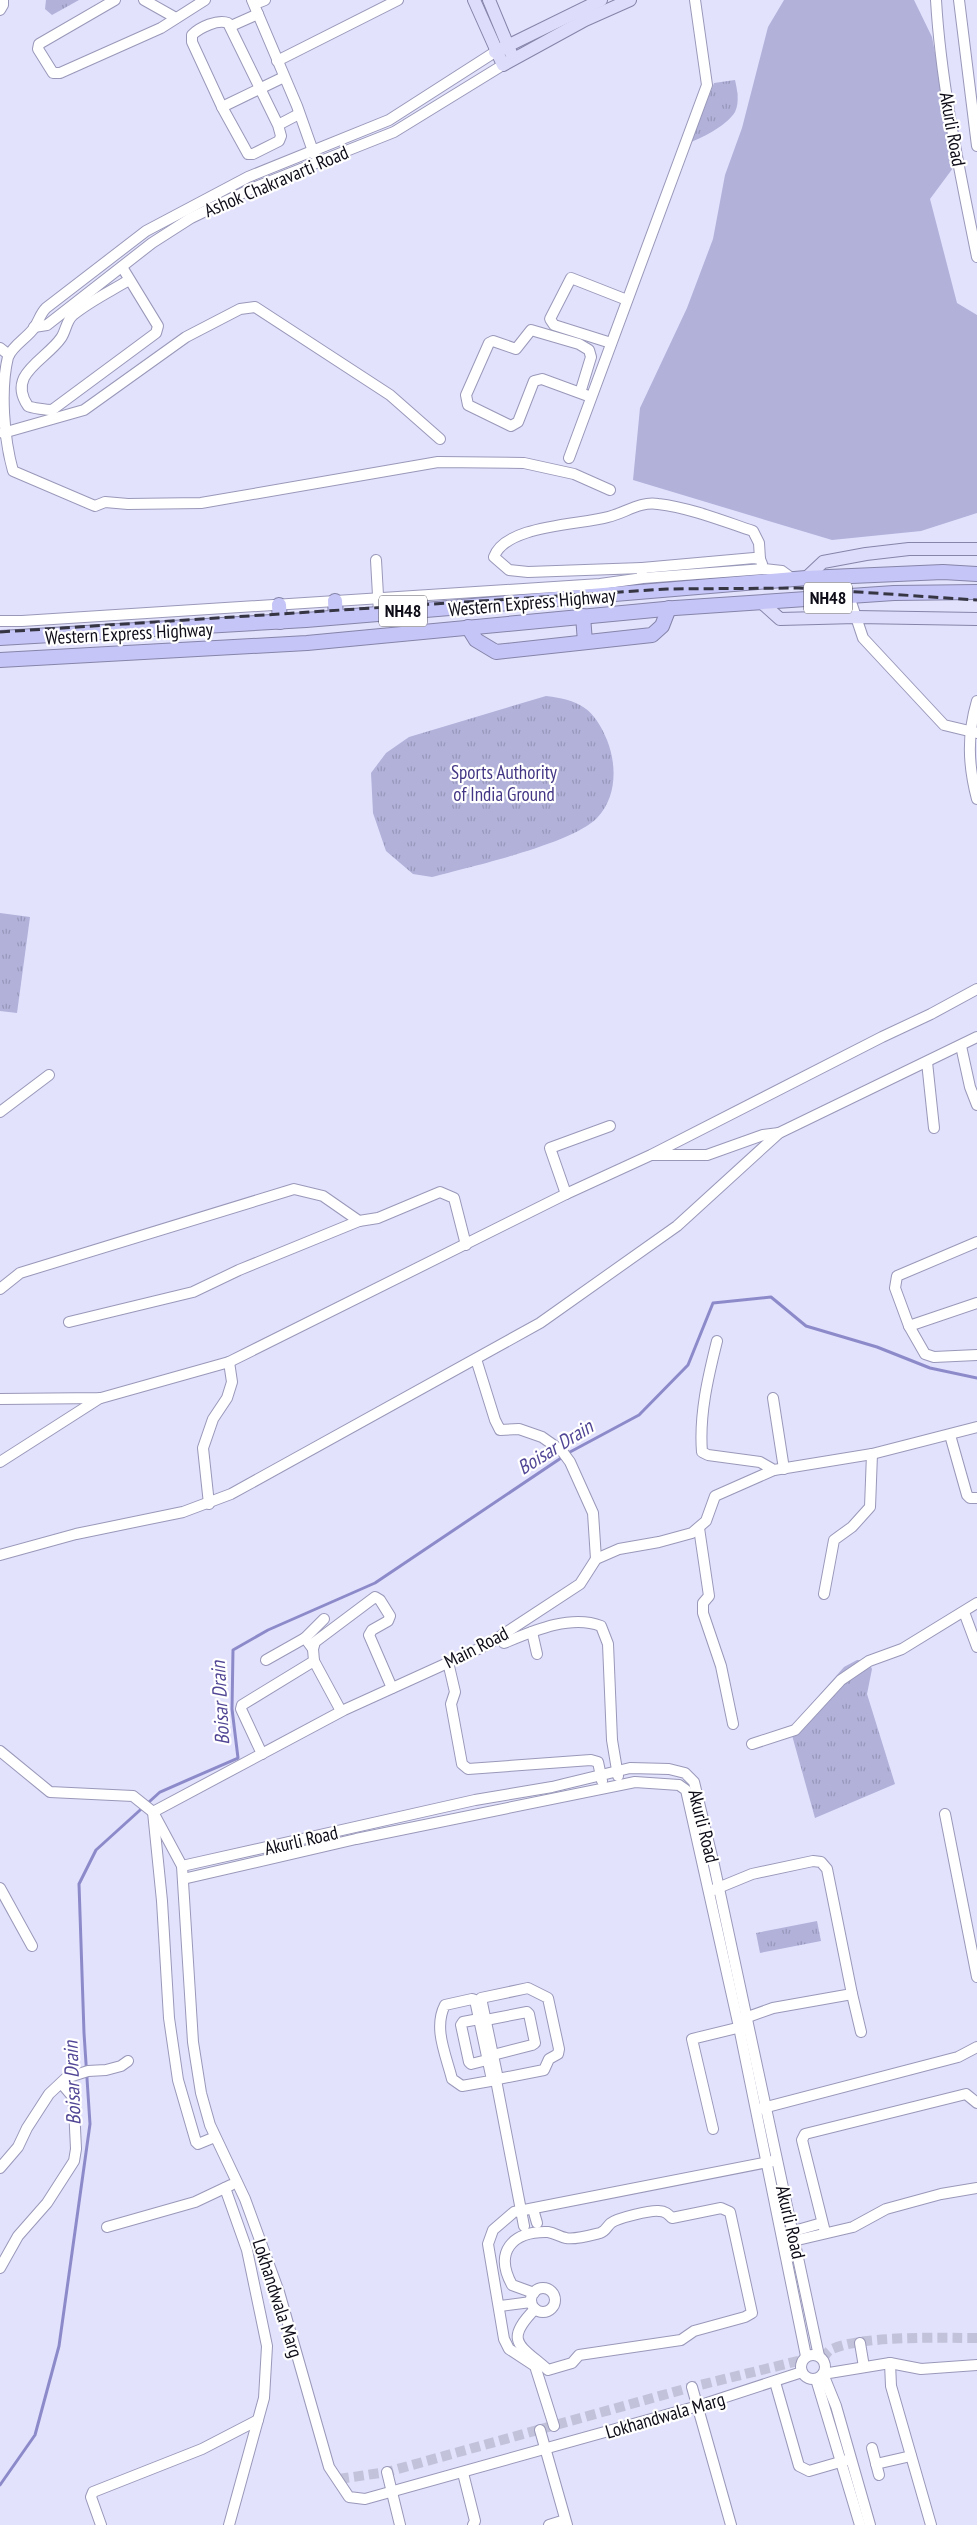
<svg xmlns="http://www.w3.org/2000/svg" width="977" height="2525" font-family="'PT Sans Narrow',sans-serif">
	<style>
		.grass { fill: #b1b1da }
		.park { fill: url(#park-tufts) }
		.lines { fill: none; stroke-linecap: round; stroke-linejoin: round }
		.stream { stroke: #8d8aca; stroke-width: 3 }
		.minor-tunnel { stroke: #c2c2da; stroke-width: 10; stroke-dasharray: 10 5; stroke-linecap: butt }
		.minor-casing { stroke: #9998b9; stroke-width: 12 }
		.major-casing { stroke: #8584a9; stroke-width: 14 }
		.highway-casing { stroke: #8584a9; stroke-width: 16 }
		.minor { stroke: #fff; stroke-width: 10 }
		.major { stroke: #dddcfa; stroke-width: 12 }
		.highway { stroke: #c6c5f7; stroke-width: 14 }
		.rail { stroke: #353543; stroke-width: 3; stroke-dasharray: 10 5; stroke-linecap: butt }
		.labels { text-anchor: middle; stroke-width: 4.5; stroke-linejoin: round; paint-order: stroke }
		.shield { fill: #fff; stroke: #56555d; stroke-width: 1 }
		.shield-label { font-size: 18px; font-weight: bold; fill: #0d0c17 }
		.street-label { font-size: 19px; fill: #0d0c17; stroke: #fff }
		.park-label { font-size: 19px; fill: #433785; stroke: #fff }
		.water-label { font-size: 20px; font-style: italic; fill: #504695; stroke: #fff }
	</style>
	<defs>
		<pattern id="park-tufts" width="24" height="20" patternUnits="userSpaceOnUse" patternTransform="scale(1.25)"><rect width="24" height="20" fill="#b1b1da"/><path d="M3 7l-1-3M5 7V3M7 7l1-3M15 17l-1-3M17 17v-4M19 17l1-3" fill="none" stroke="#9797ba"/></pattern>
	</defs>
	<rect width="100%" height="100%" fill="#e2e2fd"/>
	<polygon class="grass" points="784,0 914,0 932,37 956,164 930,199 957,303 977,315 977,513 921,531 832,540 633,480 640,408 687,308 713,239 725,175 742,128 768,27"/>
	<g class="park">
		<polygon points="46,0 79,0 52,15 45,9"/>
		<path d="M735,80C737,89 740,102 735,112C727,125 704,137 691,142L714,83Z"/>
		<path d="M546,696C579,700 594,708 607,740C617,765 617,797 597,818C572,844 469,867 432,877L413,874L386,851L373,813L371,773L386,753L409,737Z"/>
		<polygon points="0,913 30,917 17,1013 0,1011"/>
		<polygon points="857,1660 868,1660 872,1669 867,1694 895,1784 815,1818 790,1728 844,1667"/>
		<polygon points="817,1921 821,1941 760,1953 756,1933"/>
	</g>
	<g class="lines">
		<polyline class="stream" points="0,2485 35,2435 59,2346 90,2124 84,2033 79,1884 96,1850 160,1792 238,1758 232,1709 233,1650 268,1630 375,1583 570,1452 639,1415 688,1365 713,1303 771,1297 806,1326 877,1347 930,1368 977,1378"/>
		<g class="minor-tunnel">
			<path d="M823,2359C825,2356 827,2352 830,2350C860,2335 942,2338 977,2338"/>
			<polyline points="339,2479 387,2472 692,2387 802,2360"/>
		</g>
		<defs>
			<g id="minor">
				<polyline points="115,0 39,44 38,49 53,73 60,73 161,28 205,0"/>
				<polyline points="144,0 176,18"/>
				<polyline points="252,0 297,106 314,154"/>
				<polyline points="257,0 260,2 265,0"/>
				<path d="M936,0C941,86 960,172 977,257"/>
				<polyline points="959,0 977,146"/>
				<polyline points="0,10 3,5 3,0"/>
				<polyline points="231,26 258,14"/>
				<path d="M495,52L389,120L248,177L146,231L46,308C40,314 39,321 34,328C27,338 13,345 8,357C0,390 4,439 13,471L95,506L105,502L128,504L201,503L438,462L524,463L574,474L610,490"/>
				<polyline points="277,61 398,0"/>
				<polyline points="222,107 284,77"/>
				<path d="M278,125L281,136L279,141L253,154H248L222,107L192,42V35C200,27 218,19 228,23L278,125L299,114"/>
				<path d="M122,267L158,326L156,333L52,410C48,410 31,408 28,406C6,374 46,360 61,338C66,331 66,321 73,315C90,301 111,291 129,280"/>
				<polyline points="34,327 47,325 152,243 191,218 253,188 394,132 503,65"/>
				<polyline points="611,343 554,325 550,319 571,278 627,300"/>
				<polyline points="0,348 9,355"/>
				<polyline points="580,393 591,357 589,350 579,344 531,330 516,349 493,341 489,343 466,395 468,405 511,426 518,422 534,381 542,379 591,397"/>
				<polyline points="3,433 84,410 186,337 240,309 255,307 390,395 440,439"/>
				<polyline points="569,458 707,85 695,0"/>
				<polyline points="376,560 379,613"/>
				<path d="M642,568L528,572L509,570L494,557C505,525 579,525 608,517C625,513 640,501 658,504C691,508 723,521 753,531L759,543L760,559"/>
				<polyline points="642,575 642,568 754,558 760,559 762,564"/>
				<polyline points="849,596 863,638 944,725 977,733"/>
				<polyline points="0,621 22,621 600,584 643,578 764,569 782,571 793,579"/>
				<path d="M977,701C967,735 968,765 977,799"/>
				<polyline points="961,1046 970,1087 977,1105"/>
				<polyline points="927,1062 934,1128"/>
				<polyline points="0,1112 49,1075"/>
				<polyline points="652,1155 707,1155 763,1135 779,1133"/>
				<polyline points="566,1194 550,1148 610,1126"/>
				<polyline points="977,1242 897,1276 895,1288 909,1326 925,1354 934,1357 977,1355"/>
				<polyline points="0,1289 20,1273 294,1189 323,1196 359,1221 378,1218 440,1192 454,1198 466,1245"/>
				<polyline points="69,1322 193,1292 239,1270 359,1221"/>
				<polyline points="909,1326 977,1303"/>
				<path d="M717,1341C708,1377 699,1415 702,1452L708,1455L760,1462L774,1470L872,1454L977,1427"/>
				<polyline points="476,1359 495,1420 500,1430 519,1429 542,1437 562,1451 570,1462 593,1513 596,1559"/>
				<polyline points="773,1398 784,1469"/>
				<polyline points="0,1399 101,1398 229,1362 566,1194 651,1155 882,1037 931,1014 977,989"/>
				<polyline points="950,1435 967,1495 970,1498 977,1498"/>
				<polyline points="0,1462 100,1398"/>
				<polyline points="209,1504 203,1448 213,1419 227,1398 232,1382 229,1362"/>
				<polyline points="699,1528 709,1596 703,1603 703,1613 721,1666 733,1724"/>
				<polyline points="0,1555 76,1534 183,1512 231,1494 540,1323 677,1226 779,1133 977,1037"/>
				<polyline points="824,1594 834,1540 852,1527 870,1507 872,1454"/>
				<polyline points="964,1612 977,1647"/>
				<polyline points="532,1632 537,1654"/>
				<polyline points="305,1638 324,1619"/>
				<path d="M504,1643C533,1631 571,1614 601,1626L608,1644L612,1740L618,1776"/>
				<polyline points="266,1660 305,1638 313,1649"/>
				<polyline points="314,1661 341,1711"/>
				<polyline points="448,1662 455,1692 451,1704 462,1764 468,1769 591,1760 598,1762 602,1781"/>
				<polyline points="752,1744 795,1730 841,1680 869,1661 902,1649 977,1603"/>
				<polyline points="0,1751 50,1792 133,1796 153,1812 182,1866 193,2042 201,2093 210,2125 245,2199 279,2292 329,2467 349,2497 365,2499 698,2406 802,2372"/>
				<polyline points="262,1754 241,1709 242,1705 314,1661 313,1649 315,1642 375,1597 380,1600 390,1616 388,1621 372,1630 369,1635 392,1688"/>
				<polyline points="945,1814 977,1977"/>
				<polyline points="182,1866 475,1800 552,1787 630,1768 669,1769 685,1773 694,1782 714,1865 819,2356"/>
				<polyline points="183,1879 356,1839 635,1782 679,1785 686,1790 739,2027 806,2356"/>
				<polyline points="0,1888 32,1946"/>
				<polyline points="713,1890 752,1874 813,1861 821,1862 827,1869 852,1994 773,2008 745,2018"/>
				<polyline points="852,1994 861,2032"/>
				<polyline points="479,2019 463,2022 461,2025 469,2062 471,2064 487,2060"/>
				<polyline points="486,2020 527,2012 529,2014 535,2043 532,2045 493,2055"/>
				<path d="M492,2080L475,2000L472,1999L445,2005C433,2028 446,2055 452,2079L462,2086L496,2080L498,2079L544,2070L549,2059L558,2054L559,2049L548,1998L528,1988L481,1998L498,2079"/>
				<polyline points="496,2080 524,2226"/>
				<polyline points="759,2109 958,2057 977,2047"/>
				<polyline points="713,2129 692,2039 745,2026"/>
				<polyline points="215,2137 198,2144 196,2142 178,2080 169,2018 162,1901 153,1812 344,1710 487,1645 580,1584 596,1559 619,1549 659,1542 692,1533 706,1521 715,1496 774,1470"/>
				<polyline points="0,2168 18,2147 27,2128 49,2094 66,2078 88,2071 106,2070 121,2066 128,2061"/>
				<polyline points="225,2188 247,2250 267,2346 264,2398 229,2525"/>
				<polyline points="533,2209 537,2223"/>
				<polyline points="107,2227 195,2202 231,2185"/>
				<polyline points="825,2232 802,2140 805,2134 966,2094 977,2103"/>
				<polyline points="787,2233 822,2223"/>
				<polyline points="789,2242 853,2227 886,2209 941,2194 977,2188"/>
				<polyline points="0,2268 18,2236 47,2203 74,2161 76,2149 74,2107 73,2097 62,2084"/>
				<circle cx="543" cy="2300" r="12"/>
				<path d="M534,2293L512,2285C494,2252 512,2231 548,2232C555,2233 560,2237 566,2238C574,2240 592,2235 600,2233C606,2231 607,2226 611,2223C617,2218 651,2210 659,2211C665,2211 668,2214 672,2218L721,2208L730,2212L752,2313L745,2317L694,2331L681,2340L579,2355L572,2363L548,2370C520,2345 503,2342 535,2309"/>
				<polyline points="500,2306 531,2302"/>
				<polyline points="860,2343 864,2367"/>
				<circle cx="813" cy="2367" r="12"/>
				<polyline points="890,2363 891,2386 931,2525"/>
				<polyline points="816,2379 860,2525"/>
				<polyline points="775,2382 799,2466 809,2471 847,2460"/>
				<polyline points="692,2387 731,2525"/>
				<polyline points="554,2426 535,2366 509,2349 504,2339 488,2244 493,2230 514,2212 773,2161"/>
				<polyline points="540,2430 567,2525"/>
				<polyline points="872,2448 879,2475"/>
				<polyline points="876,2464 911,2456"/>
				<polyline points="387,2472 400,2525"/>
				<polyline points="463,2473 475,2521 473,2525"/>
				<polyline points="101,2525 91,2497 93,2492 202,2449 258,2420"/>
				<polyline points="549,2525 565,2520"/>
				<polyline points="870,2525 836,2406 823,2374 890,2363 921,2369 977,2365"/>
			</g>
			<g id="major">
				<polyline points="474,0 503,65 585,20 630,0"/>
				<polyline points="489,0 511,53"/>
				<polyline points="495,52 601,0"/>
				<polyline points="806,578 823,562 866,554 909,549 977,549"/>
				<polyline points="761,602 780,619 856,617 977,619"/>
			</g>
			<g id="highway">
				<polyline points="335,601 336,617"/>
				<polyline points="279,605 280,622"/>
				<polyline points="583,616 585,642"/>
				<polyline points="468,627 476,640 496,652 652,635 662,626 669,608"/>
				<polyline points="0,638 306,620 806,578 943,572 977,574"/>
				<polyline points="0,660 307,643 675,608 894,593 977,592"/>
			</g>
		</defs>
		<use href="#minor" class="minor-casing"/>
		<use href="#major" class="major-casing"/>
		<use href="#highway" class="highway-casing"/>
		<use href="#minor" class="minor"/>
		<use href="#major" class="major"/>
		<use href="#highway" class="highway"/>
		<polyline class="rail" points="0,632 667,589 799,588 977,600"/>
	</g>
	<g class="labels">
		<g class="shield">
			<rect x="804" y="582.5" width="48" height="31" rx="4"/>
			<rect x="379" y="595.5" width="48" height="31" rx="4"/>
		</g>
		<g class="shield-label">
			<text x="828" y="604">NH48</text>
			<text x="403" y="617">NH48</text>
		</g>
		<g class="street-label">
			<text transform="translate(953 129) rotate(80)" y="7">Akurli Road</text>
			<text transform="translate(276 181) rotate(-23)" y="7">Ashok Chakravarti Road</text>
			<text transform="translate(532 602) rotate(-5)" y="7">Western Express Highway</text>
			<text transform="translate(129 633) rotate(-3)" y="7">Western Express Highway</text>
			<text transform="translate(476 1647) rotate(-27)" y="7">Main Road</text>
			<text transform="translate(704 1826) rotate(76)" y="7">Akurli Road</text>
			<text transform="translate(301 1840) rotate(-13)" y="7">Akurli Road</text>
			<text transform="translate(791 2222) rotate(77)" y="7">Akurli Road</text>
			<text transform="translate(278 2298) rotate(72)" y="7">Lokhandwala Marg</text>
			<text transform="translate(665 2415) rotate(-16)" y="7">Lokhandwala Marg</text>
		</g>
		<g class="park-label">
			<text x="504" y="779">Sports Authority<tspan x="504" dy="22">of India Ground</tspan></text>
		</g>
		<g class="water-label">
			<text transform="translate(555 1447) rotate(-32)" y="7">Boisar Drain</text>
			<text transform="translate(220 1703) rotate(-93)" y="7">Boisar Drain</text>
			<text transform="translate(72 2083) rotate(-92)" y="7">Boisar Drain</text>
		</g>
	</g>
</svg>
